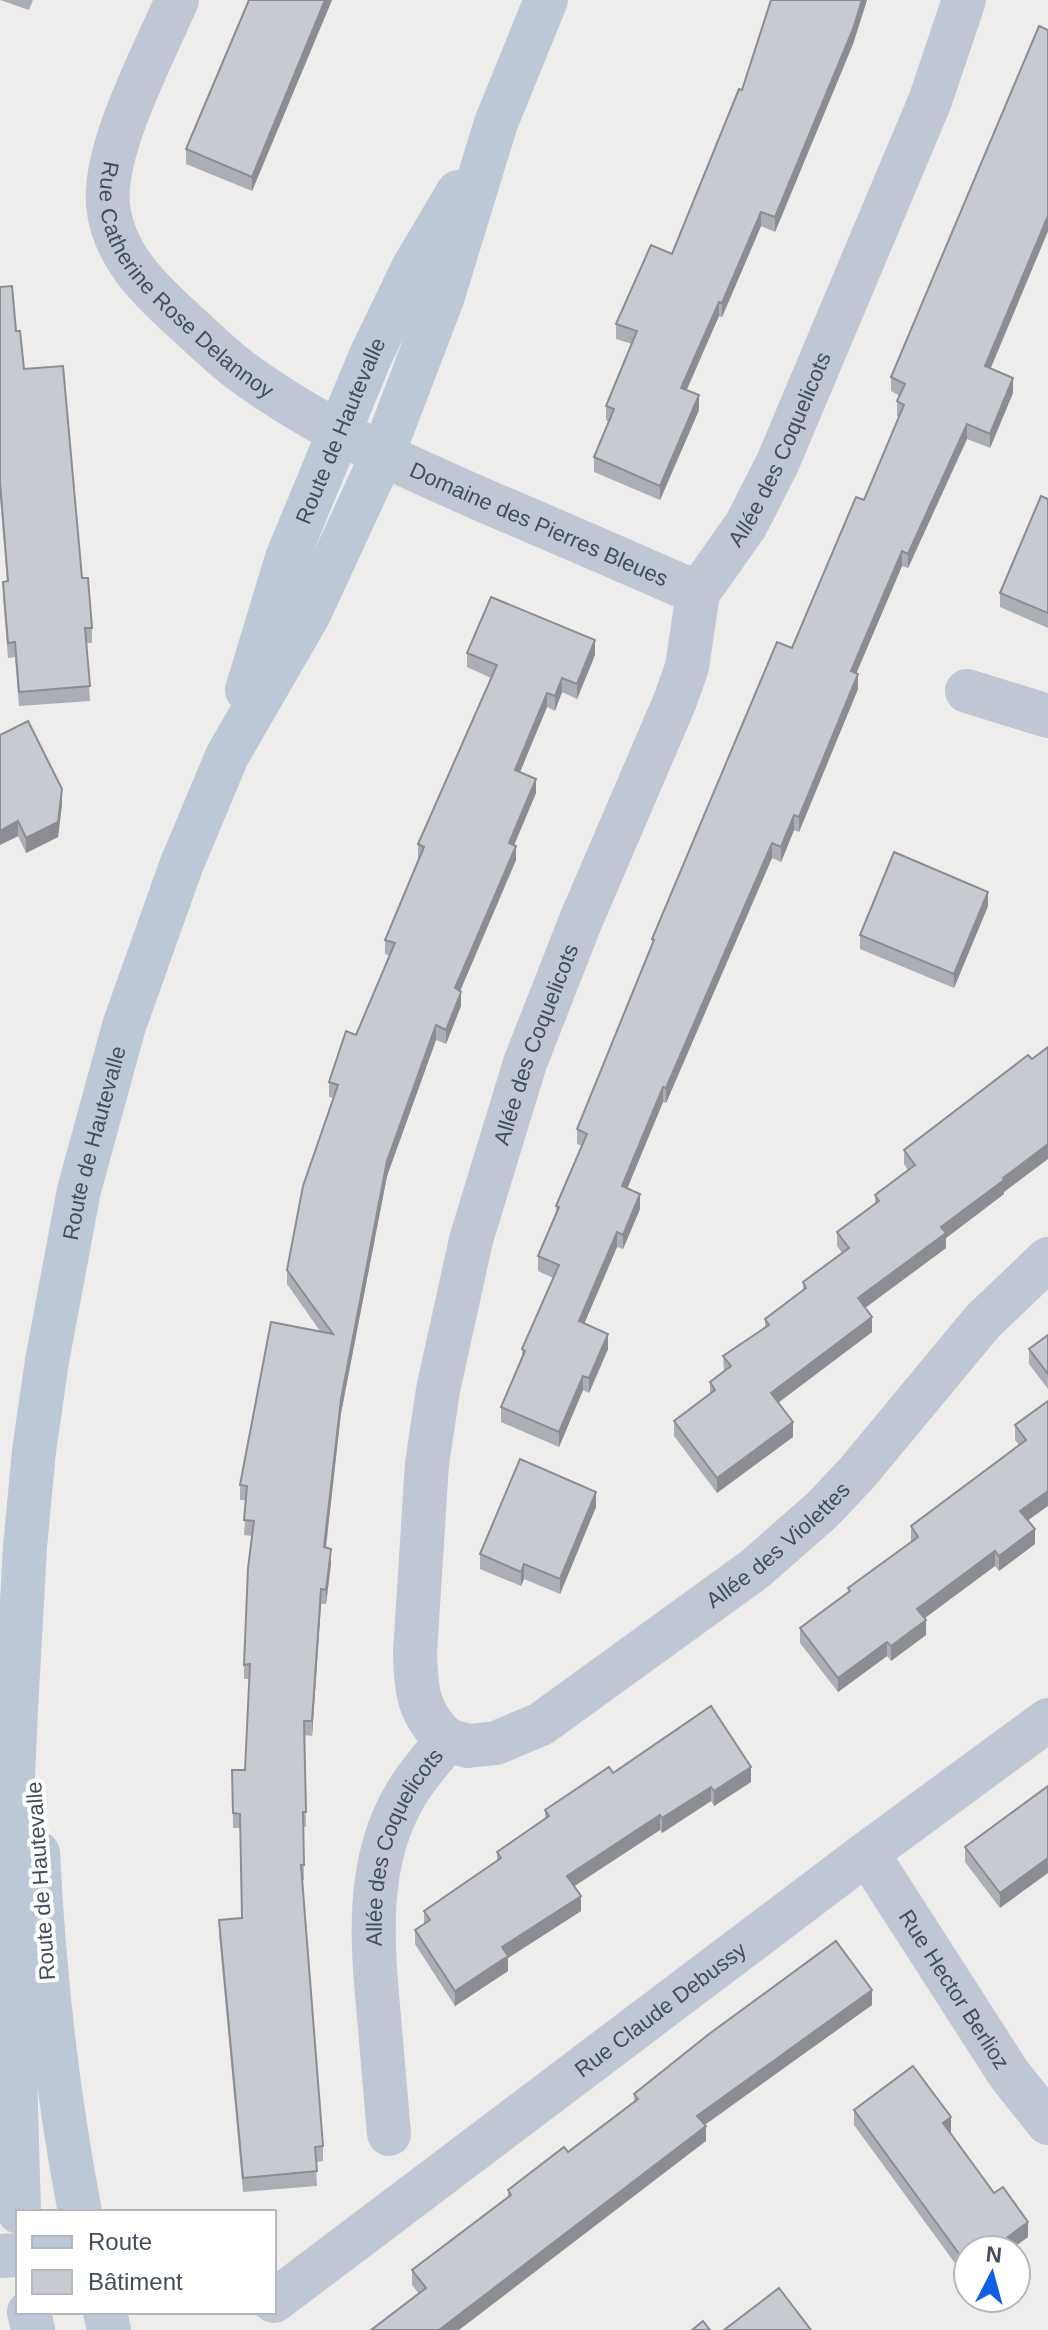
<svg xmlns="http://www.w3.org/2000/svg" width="1048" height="2330" font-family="Helvetica,sans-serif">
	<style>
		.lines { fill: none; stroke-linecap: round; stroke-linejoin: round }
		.street { stroke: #bec7d3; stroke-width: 44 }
		.secondary { stroke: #bdc8d7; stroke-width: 44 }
		.wall { fill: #acaeb5 }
		.shaded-wall { fill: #8c8d93 }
		.building { fill: #c8cad2; stroke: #8c8d93; stroke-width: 2 }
		.labels { text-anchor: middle; stroke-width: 8; stroke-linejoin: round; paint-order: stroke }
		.street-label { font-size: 22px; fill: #444e5a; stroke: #fff }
	</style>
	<rect width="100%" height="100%" fill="#efecec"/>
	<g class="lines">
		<g class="street">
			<path id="s1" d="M177,0C154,54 103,148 108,205C113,254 147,287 182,319C201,336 220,355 241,371C318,428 405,466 492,504C561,533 629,563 698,593"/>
			<polyline points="967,691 1048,716"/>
			<path id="s2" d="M447,1740L468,1746L496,1743L541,1724L756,1568L822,1510L857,1473L983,1321L1048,1259"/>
			<path id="s3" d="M867,1853L1009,2074L1048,2123"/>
			<path id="s4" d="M389,2134C386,2095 382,2056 379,2017C372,1942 365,1862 406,1794C417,1775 433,1758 447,1740C418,1714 416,1691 415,1653L427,1464L438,1390L471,1240L525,1063L581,920L675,701L687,667L698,593L746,525L778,462L930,101L964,0"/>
			<path id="s5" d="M274,2301L867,1853L1048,1720"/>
		</g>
		<g class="secondary">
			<path id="s6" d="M247,690L287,558L371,355L413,268L458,192"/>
			<path d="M38,1853C44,1974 57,2093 80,2212"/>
			<path id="s7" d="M19,2212L9,1863L16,1710L25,1547L34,1451L47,1361L79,1190L124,1026L181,866L227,756L309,614L382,456L442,299L496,123L546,0"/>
			<polyline points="0,2256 18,2255"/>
			<polyline points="29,2312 33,2330"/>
			<polyline points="105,2312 109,2330"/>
		</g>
	</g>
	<g class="wall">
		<polygon points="0,0 33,0 29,10"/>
		<polygon points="332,0 252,191 186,164 186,149"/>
		<polygon points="770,0 867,0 853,44 775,232 761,226 722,317 719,316 686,390 699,410 660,500 594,472 594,457 609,422 606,420 606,406 632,344 616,339 616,324 672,254 742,90 770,2"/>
		<polygon points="1048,30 1048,231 991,368 1013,393 990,448 967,439 908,568 902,566 856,673 858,689 799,832 794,830 781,862 772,858 666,1103 663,1102 627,1189 640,1209 623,1249 617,1247 584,1324 608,1349 589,1393 583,1390 559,1447 501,1422 501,1407 522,1358 522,1349 553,1278 538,1271 538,1256 556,1214 556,1206 582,1146 577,1144 577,1129 652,947 652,939 864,500 899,417 897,416 897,401 900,396 891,391 891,377"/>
		<polygon points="0,287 16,331 24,369 82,578 92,628 92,643 86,643 90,701 19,706 15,657 8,658 3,596 3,582 7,581 0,497"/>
		<polygon points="1048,499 1048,628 1000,607 1000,593"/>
		<polygon points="467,653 595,655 577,699 562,692 555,711 547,707 520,772 536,793 514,845 516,860 460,991 461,1006 446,1044 436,1040 387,1176 341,1413 326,1548 331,1564 326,1604 321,1604 312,1736 304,1735 306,1827 303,1826 304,1880 302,1880 323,2146 323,2161 316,2162 317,2186 243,2192 219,1934 219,1920 242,1918 240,1828 233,1828 232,1770 245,1770 250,1679 244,1679 244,1665 252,1536 244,1535 246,1500 240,1500 240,1485 320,1331 287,1284 287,1270 334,1098 329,1097 329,1082 356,1035 390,956 385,954 385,940 419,860 418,859 418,844 491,678 467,667"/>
		<polygon points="0,735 62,804 58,837 26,853 18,836 0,845"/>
		<polygon points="988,906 954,988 860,949 860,935"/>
		<polygon points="904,1150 1004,1192 1004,1194 946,1238 946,1248 865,1308 872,1332 778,1403 793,1437 717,1493 674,1436 674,1421 710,1395 710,1382 724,1371 723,1356 765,1327 765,1319 803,1291 803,1282 842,1253 837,1246 837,1232 875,1204 875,1195 908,1170 904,1164"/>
		<polygon points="1048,1335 1048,1389 1029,1364 1029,1349"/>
		<polygon points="1048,1401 1028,1520 1035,1544 999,1571 995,1566 924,1618 926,1635 891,1661 887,1656 838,1692 800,1643 800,1628 848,1592 848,1588 911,1542 911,1526 1019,1445 1015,1440 1015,1425"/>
		<polygon points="596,1507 560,1594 524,1579 521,1586 480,1569 480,1554"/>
		<polygon points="613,1773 751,1782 714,1806 711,1801 662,1833 660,1830 574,1886 581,1911 508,1958 508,1971 455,2006 415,1944 415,1930 424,1924 424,1911 497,1861 497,1852 545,1819 545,1810"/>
		<polygon points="1048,1786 1000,1908 965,1862 965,1847"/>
		<polygon points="872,2005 705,2125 706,2141 419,2294 412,2285 412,2270 508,2197 508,2190 568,2152 634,2102 634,2094"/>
		<polygon points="854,2110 951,2132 950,2133 994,2193 1028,2237 1010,2250 968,2250 968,2281 854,2125"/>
	</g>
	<g class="shaded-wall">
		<polygon points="325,0 332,0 252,191 252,177"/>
		<polygon points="862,0 867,0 853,44 775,232 775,217"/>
		<polygon points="761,212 761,226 722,317 722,303"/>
		<polygon points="1048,216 1048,231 985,381 985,366"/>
		<polygon points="719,302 719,316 681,403 681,388"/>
		<polygon points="1013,378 1013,393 990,448 990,434"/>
		<polygon points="699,395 699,410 660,500 660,486"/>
		<polygon points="967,424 967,439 908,568 908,554"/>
		<polygon points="902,551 902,566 851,686 851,671"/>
		<polygon points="595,640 595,655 577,699 577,684"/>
		<polygon points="858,674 858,689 799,832 799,817"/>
		<polygon points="562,678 562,692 555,711 555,696"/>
		<polygon points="547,693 547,707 515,784 515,770"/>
		<polygon points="536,779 536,793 509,857 509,843"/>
		<polygon points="62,789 62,804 58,837 26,853 26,838"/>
		<polygon points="794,815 794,830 781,862 781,847"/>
		<polygon points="18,821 18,836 0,845 0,831"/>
		<polygon points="772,843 772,858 666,1103 666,1088"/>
		<polygon points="516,846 516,860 455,1003 455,988"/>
		<polygon points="988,892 988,906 954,988 954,974"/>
		<polygon points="461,992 461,1006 446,1044 446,1030"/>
		<polygon points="436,1025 436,1040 387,1176 341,1413 324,1562 324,1547 341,1399 387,1161"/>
		<polygon points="663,1087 663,1102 622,1201 622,1186"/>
		<polygon points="1048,1144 1048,1159 1004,1192 1004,1194 946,1238 946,1248 858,1313 858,1298 941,1227"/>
		<polygon points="640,1194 640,1209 623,1249 623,1235"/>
		<polygon points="617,1232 617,1247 579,1336 579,1321"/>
		<polygon points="872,1317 872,1332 771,1408 771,1393"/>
		<polygon points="608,1334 608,1349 589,1393 589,1378"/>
		<polygon points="583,1376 583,1390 559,1447 559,1432"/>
		<polygon points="793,1422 793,1437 717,1493 717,1478"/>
		<polygon points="1048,1491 1048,1506 1020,1526 1020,1511"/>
		<polygon points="596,1492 596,1507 560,1594 560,1579"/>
		<polygon points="1035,1529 1035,1544 999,1571 999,1556"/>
		<polygon points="331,1549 331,1564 326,1604 326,1590"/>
		<polygon points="995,1551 995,1566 917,1624 917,1609"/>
		<polygon points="524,1564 524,1579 521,1586 521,1572"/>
		<polygon points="321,1589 321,1604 312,1736 312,1721"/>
		<polygon points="926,1620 926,1635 891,1661 891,1646"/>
		<polygon points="887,1642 887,1656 838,1692 838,1678"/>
		<polygon points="751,1767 751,1782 714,1806 714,1791"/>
		<polygon points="711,1787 711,1801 662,1833 662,1818"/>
		<polygon points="660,1815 660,1830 567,1891 567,1876"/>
		<polygon points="1048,1858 1048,1873 1000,1908 1000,1893"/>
		<polygon points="581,1896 581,1911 508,1958 508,1971 455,2006 455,1991 502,1947"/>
		<polygon points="872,1990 872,2005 697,2130 697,2116"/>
		<polygon points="951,2117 951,2132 943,2138 943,2123"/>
		<polygon points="706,2126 706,2141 459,2330 439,2330"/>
		<polygon points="1028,2222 1028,2237 1010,2250 990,2250"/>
	</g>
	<g class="building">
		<polygon points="249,0 325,0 252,177 186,149"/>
		<polygon points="771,0 862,0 853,29 775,217 761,212 722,303 719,302 681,388 699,395 660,486 594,457 614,409 606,406 637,331 616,324 651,245 672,254 739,89 742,90"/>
		<polygon points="1039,26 1048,30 1048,216 985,366 1013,378 990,434 967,424 908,554 902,551 851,671 858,674 799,817 794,815 781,847 772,843 666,1088 663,1087 622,1186 640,1194 623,1235 617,1232 579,1321 608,1334 589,1378 583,1376 559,1432 501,1407 525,1351 522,1349 559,1265 538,1256 559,1207 556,1206 587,1134 577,1129 654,940 652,939 777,642 792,648 856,497 864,500 904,405 897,401 905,384 891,377"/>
		<polygon points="12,286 16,331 20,331 24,369 63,366 82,578 88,578 92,628 85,628 90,686 19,692 15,642 8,643 3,582 8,581 0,482 0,287"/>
		<polygon points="1041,496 1048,499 1048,613 1000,593"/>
		<polygon points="491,597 595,640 577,684 562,678 555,696 547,693 515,770 536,779 509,843 516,846 455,988 461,992 446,1030 436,1025 387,1161 341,1399 324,1547 331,1549 326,1590 321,1589 312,1721 304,1721 306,1812 303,1812 304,1865 301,1865 323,2146 315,2147 317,2171 243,2178 219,1920 242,1918 240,1814 233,1813 232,1770 245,1770 250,1664 244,1665 248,1568 254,1521 244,1520 247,1486 240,1485 271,1322 333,1334 287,1270 303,1186 338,1085 329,1082 346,1031 356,1035 395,943 385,940 424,847 418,844 497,665 467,653"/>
		<polygon points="28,721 62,789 58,822 26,838 18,821 0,831 0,735"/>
		<polygon points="894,852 988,892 954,974 860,935"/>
		<polygon points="1048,1047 1048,1144 1003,1178 1004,1180 941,1227 946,1233 858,1298 872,1317 771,1393 793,1422 717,1478 674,1421 715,1390 710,1382 731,1366 723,1356 769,1325 765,1319 806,1288 803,1282 849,1248 837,1232 879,1201 875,1195 915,1165 904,1150 1028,1055 1032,1059"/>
		<polygon points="1048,1335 1048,1374 1029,1349"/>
		<polygon points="1048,1401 1048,1491 1020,1511 1035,1529 999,1556 995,1551 917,1609 926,1620 891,1646 887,1642 838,1678 800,1628 850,1591 848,1588 918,1537 911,1526 1026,1440 1015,1425"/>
		<polygon points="520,1459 596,1492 560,1579 524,1564 521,1572 480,1554"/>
		<polygon points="711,1706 751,1767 714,1791 711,1787 662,1818 660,1815 567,1876 581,1896 502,1947 508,1956 455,1991 415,1930 430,1920 424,1911 501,1858 497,1852 549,1816 545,1810 609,1767 613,1773"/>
		<polygon points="1048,1786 1048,1858 1000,1893 965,1847"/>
		<polygon points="836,1941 872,1990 697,2116 706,2126 439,2330 371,2330 426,2288 412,2270 511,2195 508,2190 564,2147 568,2152 638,2099 634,2094 709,2034"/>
		<polygon points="913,2066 951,2117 943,2123 994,2193 1003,2187 1028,2222 990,2250 968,2250 968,2266 854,2110"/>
		<polygon points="779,2288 811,2330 724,2330"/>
		<polygon points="703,2321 710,2330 692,2330"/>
	</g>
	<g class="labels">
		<g class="street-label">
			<text dy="8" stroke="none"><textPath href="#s1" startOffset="324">Rue Catherine Rose Delannoy</textPath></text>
			<text dy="8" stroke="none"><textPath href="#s6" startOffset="276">Route de Hautevalle</textPath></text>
			<text dy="8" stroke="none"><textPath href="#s4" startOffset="1782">Allée des Coquelicots</textPath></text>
			<text dy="8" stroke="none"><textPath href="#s1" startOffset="772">Domaine des Pierres Bleues</textPath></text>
			<text dy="8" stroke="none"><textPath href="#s4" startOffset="1134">Allée des Coquelicots</textPath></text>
			<text dy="8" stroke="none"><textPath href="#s7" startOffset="1076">Route de Hautevalle</textPath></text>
			<text dy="8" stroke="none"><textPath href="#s2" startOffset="396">Allée des Violettes</textPath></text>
			<text dy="8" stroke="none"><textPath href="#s4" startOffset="294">Allée des Coquelicots</textPath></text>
			<text transform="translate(40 1881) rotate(-94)" y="8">Route de Hautevalle</text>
			<text dy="8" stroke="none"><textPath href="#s3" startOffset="162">Rue Hector Berlioz</textPath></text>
			<text dy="8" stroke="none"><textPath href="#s5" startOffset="484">Rue Claude Debussy</textPath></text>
		</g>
	</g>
	<rect x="16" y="2210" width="260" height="104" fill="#ffffff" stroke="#b4b8bd" stroke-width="2"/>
	<rect x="32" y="2236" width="40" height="12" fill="#bdc8d7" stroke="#b4b8bd" stroke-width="2"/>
	<text x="88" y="2250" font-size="24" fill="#444e5a">Route</text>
	<rect x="32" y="2270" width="40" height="24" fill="#c8cad2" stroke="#b4b8bd" stroke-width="2"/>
	<text x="88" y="2290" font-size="24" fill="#444e5a">Bâtiment</text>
	<g transform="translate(992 2274) rotate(6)"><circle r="38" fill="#ffffff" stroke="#b4b8bd" stroke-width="2"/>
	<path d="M0-6L14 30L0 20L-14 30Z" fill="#105fe5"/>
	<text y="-12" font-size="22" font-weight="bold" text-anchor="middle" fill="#444e5a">N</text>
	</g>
</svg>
